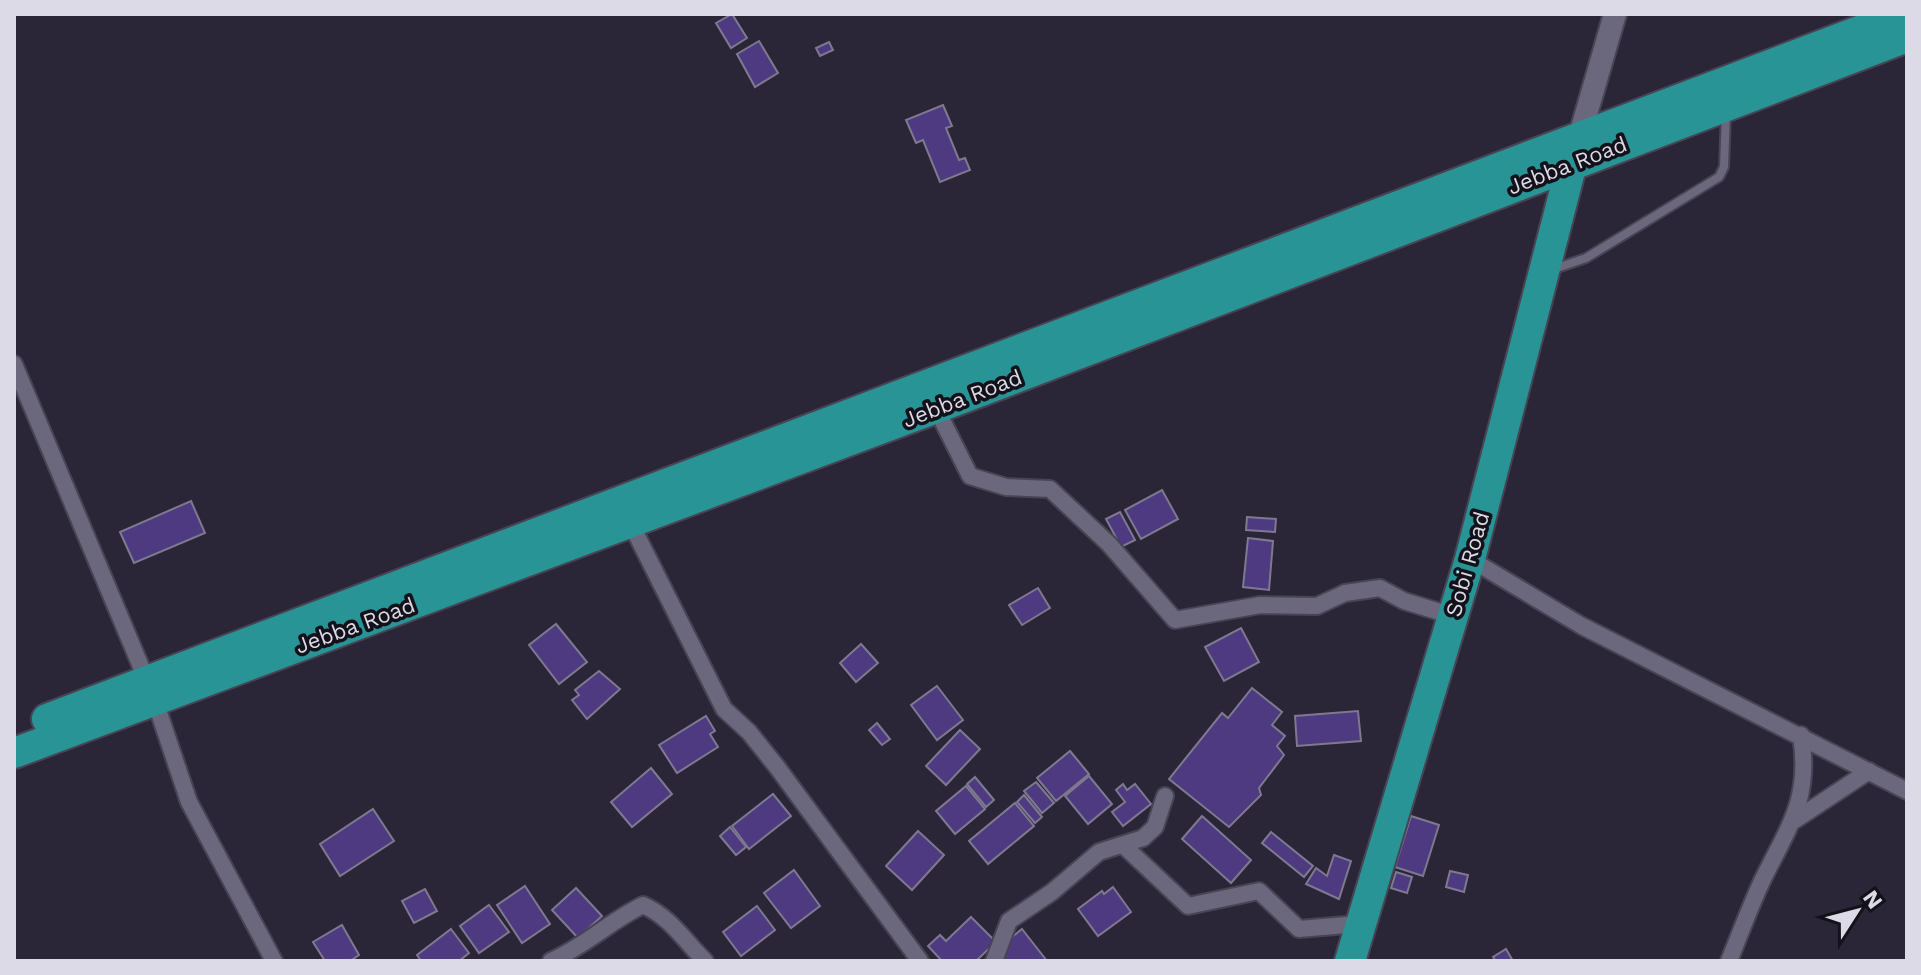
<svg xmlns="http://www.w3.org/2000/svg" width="1921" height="975" font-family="'Work Sans',sans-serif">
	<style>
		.building { fill: #4e3a80; stroke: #7e798f; stroke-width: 2 }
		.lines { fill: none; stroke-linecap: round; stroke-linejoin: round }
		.lane-casing { stroke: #474453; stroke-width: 12 }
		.street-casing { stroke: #474453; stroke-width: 20 }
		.secondary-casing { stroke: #474453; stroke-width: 26 }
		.highway-casing { stroke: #474453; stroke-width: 34 }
		.lane { stroke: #6b677c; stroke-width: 8 }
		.street { stroke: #6b677c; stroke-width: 16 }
		.secondary { stroke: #6b677c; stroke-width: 22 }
		.highway { stroke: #289496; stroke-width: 30 }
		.labels { text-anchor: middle; stroke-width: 7; stroke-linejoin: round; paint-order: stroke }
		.street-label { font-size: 22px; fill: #dcdae6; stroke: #131119 }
	</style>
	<rect width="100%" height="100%" fill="#2a2638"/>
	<g class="building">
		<polygon points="732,14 747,38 731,48 716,23"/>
		<polygon points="759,41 778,73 755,87 737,54"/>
		<polygon points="829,42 833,50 820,56 816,48"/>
		<polygon points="943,105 952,126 946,128 959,160 965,158 970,170 940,182 923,140 916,143 906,120"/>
		<polygon points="1162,490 1178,519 1141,539 1125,510"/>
		<polygon points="191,501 205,533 134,563 120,532"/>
		<polygon points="1120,512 1135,540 1121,547 1106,519"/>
		<polygon points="1247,517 1276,519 1275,532 1246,530"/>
		<polygon points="1248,538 1273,541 1269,590 1243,587"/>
		<polygon points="1038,588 1050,608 1022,625 1009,605"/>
		<polygon points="556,624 587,662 559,684 529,645"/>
		<polygon points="1241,628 1259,662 1224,681 1205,647"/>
		<polygon points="861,644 878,663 856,682 840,663"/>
		<polygon points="599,671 620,689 587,719 572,700 579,695 575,690"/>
		<polygon points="937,686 963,720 937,740 911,705"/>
		<polygon points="1252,688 1282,712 1272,725 1285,736 1277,746 1284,755 1259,788 1261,795 1229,827 1169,779 1222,713 1228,718"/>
		<polygon points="1358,711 1361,741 1297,746 1295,716"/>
		<polygon points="706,716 715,731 710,734 718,747 677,773 659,745"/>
		<polygon points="877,723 890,739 882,745 869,730"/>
		<polygon points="960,730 980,749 946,785 926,766"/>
		<polygon points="1070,751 1089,774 1056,801 1037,778"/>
		<polygon points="651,768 672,794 632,827 611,802"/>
		<polygon points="1089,776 1112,804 1088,824 1065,796"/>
		<polygon points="975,777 994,800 986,807 967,784"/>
		<polygon points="1036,782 1054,803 1042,813 1024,791"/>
		<polygon points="1123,784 1127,790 1135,784 1151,804 1123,826 1112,812 1125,802 1116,790"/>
		<polygon points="966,786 985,809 955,834 936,811"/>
		<polygon points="773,794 791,816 749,849 732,826"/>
		<polygon points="1024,795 1042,817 1035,823 1017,802"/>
		<polygon points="1015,803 1034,826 988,864 969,841"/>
		<polygon points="373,809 394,841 340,876 320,844"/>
		<polygon points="1202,816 1251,860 1231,883 1182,839"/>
		<polygon points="1411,816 1439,825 1423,876 1395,867"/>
		<polygon points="730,827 746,847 736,855 720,836"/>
		<polygon points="918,831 944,855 912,890 886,866"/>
		<polygon points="1271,832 1313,866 1304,877 1262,843"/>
		<polygon points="1334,855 1351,861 1339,899 1306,884 1316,868 1327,876"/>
		<polygon points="794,870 820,906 791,928 764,893"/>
		<polygon points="1450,871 1468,875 1464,892 1446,887"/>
		<polygon points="1396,872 1412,877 1407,893 1391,888"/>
		<polygon points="525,886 550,924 522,943 497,905"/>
		<polygon points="1113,887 1131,912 1098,936 1078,909 1102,891 1104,894"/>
		<polygon points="576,888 602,916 578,938 552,910"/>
		<polygon points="425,889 437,911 414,923 402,901"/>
		<polygon points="489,905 509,932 479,953 460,926"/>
		<polygon points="757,906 775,930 741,956 723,932"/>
		<polygon points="971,917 996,942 976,961 942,961 928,946 940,935 946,941"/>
		<polygon points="342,925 359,955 350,961 325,961 313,942"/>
		<polygon points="451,929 469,953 459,961 421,961 417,955"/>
		<polygon points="1022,929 1047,961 1006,961 997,949"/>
		<polygon points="1506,949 1513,961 1496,961 1493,957"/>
	</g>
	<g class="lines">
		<defs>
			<polyline id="lane" points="1554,269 1586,258 1719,177 1724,167 1726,113"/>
			<g id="street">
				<polyline points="14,364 147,681"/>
				<polyline points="936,408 970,476 1006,487 1050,489 1109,544 1175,620 1260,605 1317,606 1345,593 1380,588 1404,601 1453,616"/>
				<polyline points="630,522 724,709 749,732 777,767 920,961"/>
				<polyline points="1470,559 1582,626 1907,791"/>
				<polyline points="155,701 189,802 274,961"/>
				<polyline points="1795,820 1869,771"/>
				<polyline points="1123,845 1188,906 1259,891 1299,929 1358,924"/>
				<path d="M551,961C585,946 610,921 643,905C670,917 684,940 705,961"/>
				<polyline points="994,961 1009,921 1052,892 1099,852 1143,838 1155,827 1165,796"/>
				<path d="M1729,961C1740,934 1750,907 1762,881C1789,826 1811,799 1801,735"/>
			</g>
			<polyline id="secondary" points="1580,135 1615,14"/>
			<g id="highway">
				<polyline points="47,719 1904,14"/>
				<polyline points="14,753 963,398 1907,37"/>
				<polyline points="1350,961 1470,559 1572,163"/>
			</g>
		</defs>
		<use href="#lane" class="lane-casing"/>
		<use href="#street" class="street-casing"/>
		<use href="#secondary" class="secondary-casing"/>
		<use href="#highway" class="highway-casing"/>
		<use href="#lane" class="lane"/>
		<use href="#street" class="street"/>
		<use href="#secondary" class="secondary"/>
		<use href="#highway" class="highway"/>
	</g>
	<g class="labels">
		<g class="street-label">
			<text transform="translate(1567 165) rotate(-21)" y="8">Jebba Road</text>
			<text transform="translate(962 398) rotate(-21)" y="8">Jebba Road</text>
			<text transform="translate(1467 564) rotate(-74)" y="8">Sobi Road</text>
			<text transform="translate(355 625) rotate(-20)" y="8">Jebba Road</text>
		</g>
	</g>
	<rect width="1921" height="975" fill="none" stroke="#dcdae6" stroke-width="32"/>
	<g transform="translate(1857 911) rotate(54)" stroke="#131119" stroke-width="6" paint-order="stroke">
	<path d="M0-6L14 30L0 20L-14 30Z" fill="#dcdae6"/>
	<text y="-12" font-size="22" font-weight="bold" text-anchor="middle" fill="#dcdae6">N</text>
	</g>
</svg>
